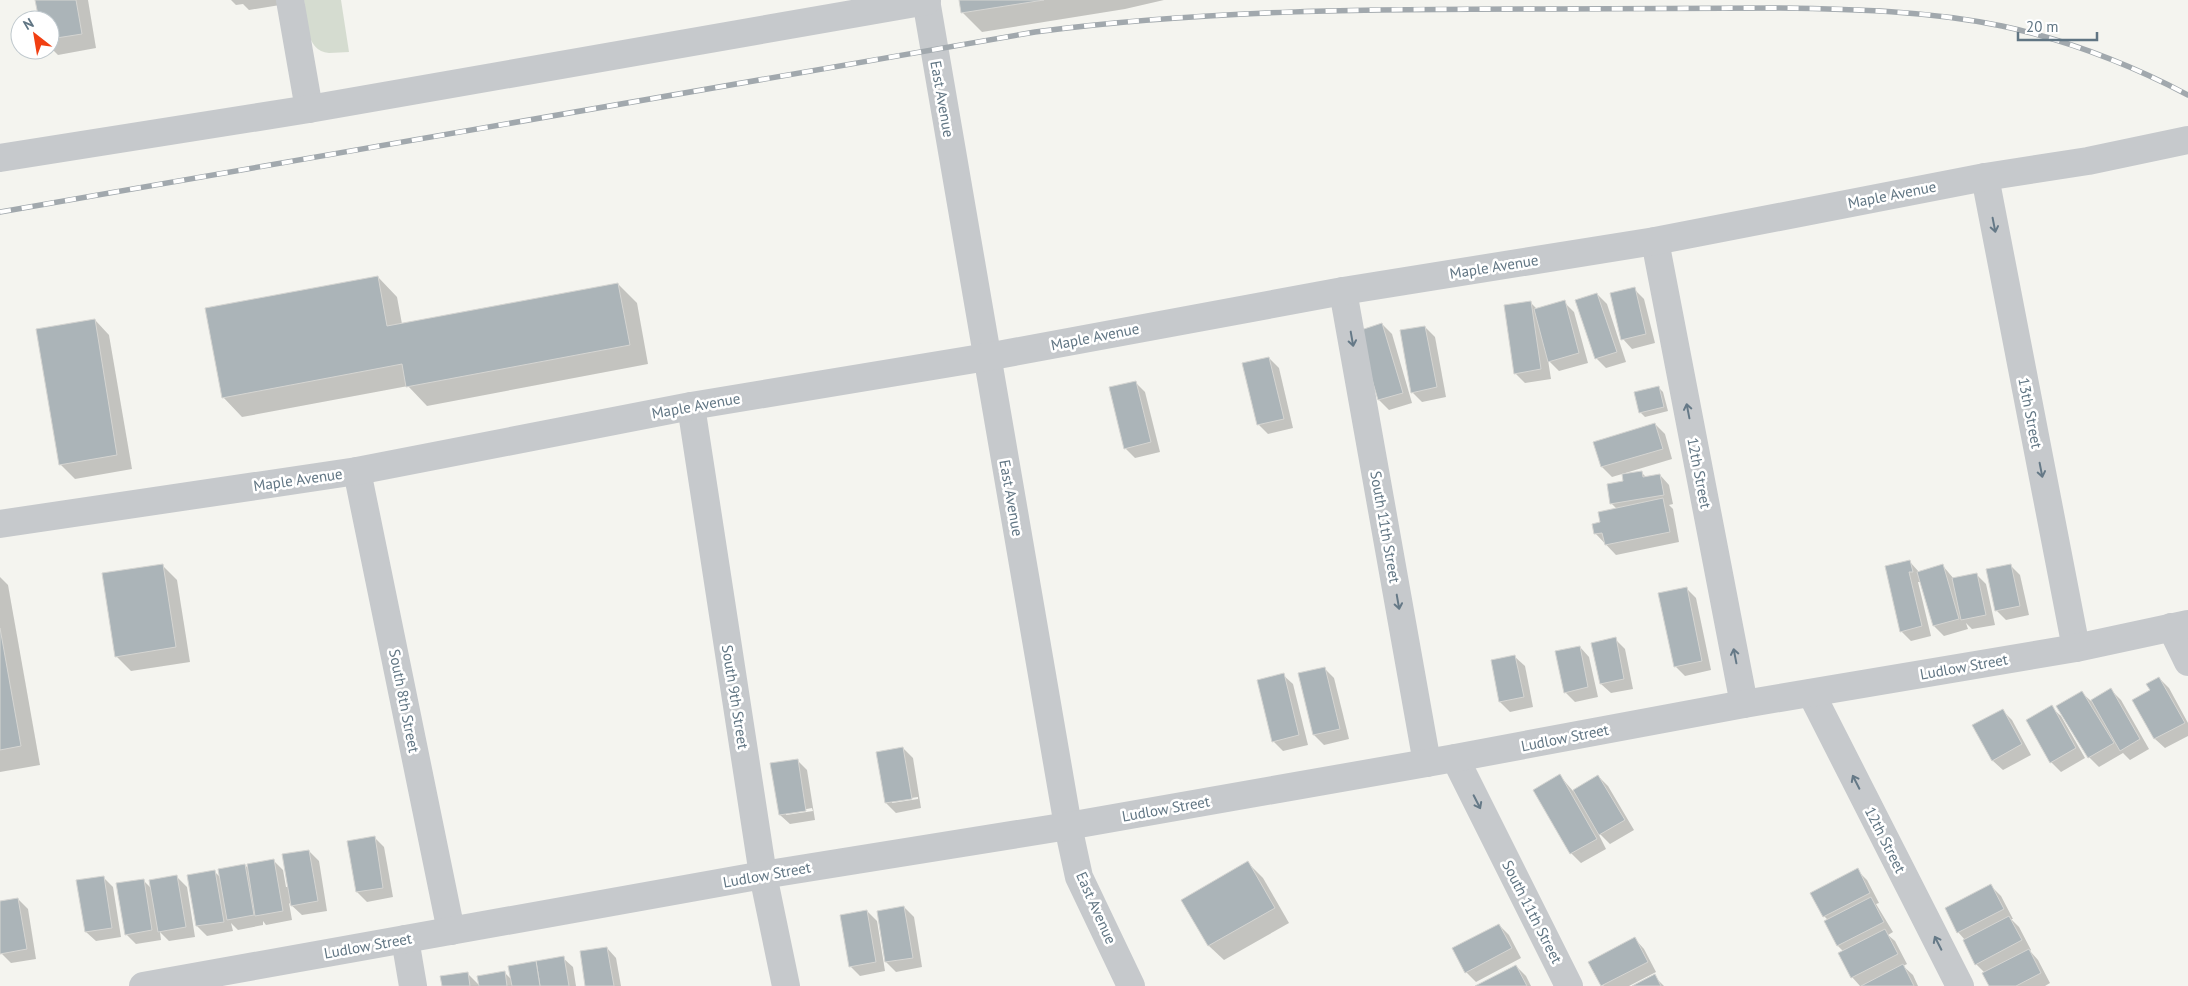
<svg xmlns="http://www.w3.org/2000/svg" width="2188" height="986" font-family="'PT Sans',sans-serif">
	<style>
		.green { fill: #d5dcd0 }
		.shadow { fill: #0003; fill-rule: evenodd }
		.building { fill: #abb4b8; stroke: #d5d5d2 }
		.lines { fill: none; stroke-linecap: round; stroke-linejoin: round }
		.minor { stroke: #c6c9cc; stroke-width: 28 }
		.rail-casing { stroke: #a1a8ad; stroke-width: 5.5 }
		.rail { stroke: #fff; stroke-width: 4; stroke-dasharray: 11; stroke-linecap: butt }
		.oneway { stroke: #657987 }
		.labels { text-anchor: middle; stroke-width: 5; stroke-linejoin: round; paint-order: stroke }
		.street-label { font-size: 15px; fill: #607583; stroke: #fff }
	</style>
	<rect width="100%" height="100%" fill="#f4f4ef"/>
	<path class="green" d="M304,0H341L349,52C343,52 336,53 329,53C305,51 306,18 304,0Z"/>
	<g class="shadow">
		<polygon points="36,0 88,0 96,48 58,55 50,47 50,20 40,20"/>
		<polygon points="231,0 279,0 280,5 249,10 243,4 236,5"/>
		<polygon points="961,0 1164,0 1125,9 982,32 963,13"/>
		<polygon points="378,277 397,297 402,324 618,284 637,303 648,364 427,406 408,386 242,417 223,397"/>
		<polygon points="1634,289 1644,299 1655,343 1632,349 1623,339"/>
		<polygon points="1597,294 1607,304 1626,362 1606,368 1596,358"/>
		<polygon points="1530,302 1537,309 1564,302 1574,312 1588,363 1559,371 1548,360 1551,379 1525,383 1515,373"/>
		<polygon points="95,320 109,335 132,469 75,479 60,464"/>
		<polygon points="1382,324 1392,334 1412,403 1389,410 1379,400 1359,332"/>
		<polygon points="1425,327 1435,337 1446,397 1422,402 1412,392"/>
		<polygon points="1269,358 1279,368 1293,428 1268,434 1258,424"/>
		<polygon points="1135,382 1145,392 1160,452 1135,458 1125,448"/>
		<polygon points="1658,387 1663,392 1668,411 1645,417 1640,412"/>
		<polygon points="1655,424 1665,434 1672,459 1612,477 1602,467 1595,442"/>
		<polygon points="1641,472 1647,478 1660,475 1669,485 1673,504 1669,505 1673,509 1679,542 1616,555 1595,533 1602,523 1617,509 1611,503 1625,482"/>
		<polygon points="1910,562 1919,572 1943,566 1954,579 1976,574 1986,584 1995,625 1972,629 1966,623 1968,629 1944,636 1934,626 1921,582 1918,582 1931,636 1911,641 1901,631"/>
		<polygon points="162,565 177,580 190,662 131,671 116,656"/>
		<polygon points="2010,565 2020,575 2029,615 2006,620 1996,610"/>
		<polygon points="0,577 8,585 40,765 0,772"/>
		<polygon points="1686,588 1696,598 1711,670 1685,676 1675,666"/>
		<polygon points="1615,639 1625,649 1633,689 1611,693 1601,684"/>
		<polygon points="1580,647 1589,657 1598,697 1575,702 1565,692"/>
		<polygon points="1515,657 1525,666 1533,707 1510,712 1500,702"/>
		<polygon points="1324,668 1334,678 1349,739 1324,745 1314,735"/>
		<polygon points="1283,675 1293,684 1308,745 1283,751 1273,741"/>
		<polygon points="2159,678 2169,688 2188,723 2188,736 2165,748 2155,739 2134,701 2151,691"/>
		<polygon points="2111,690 2121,700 2149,749 2130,760 2123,753 2099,767 2089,757 2058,707 2081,692 2091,701"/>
		<polygon points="2051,707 2061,716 2085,758 2061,772 2051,762"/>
		<polygon points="2002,710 2012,720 2031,755 2003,770 1993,761 1974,726"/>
		<path d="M903,748L913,758L921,808L896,813L886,803L878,753ZM918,797V799L892,803V801Z"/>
		<path d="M797,760L807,770L815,820L790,824L780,815ZM812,808L813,811L786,815V813Z"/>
		<polygon points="1560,776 1573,791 1598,776 1608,786 1634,830 1610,844 1597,831 1606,849 1581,863 1571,853"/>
		<polygon points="374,837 384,847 393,897 367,902 357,892"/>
		<polygon points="309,851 319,861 327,911 302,915 289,903 292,920 266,925 263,921 263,925 238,930 231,923 233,931 207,936 197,926 189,876 214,871 221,878 245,865 249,869 274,861 283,870 286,887 289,887"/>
		<polygon points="1248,863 1263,878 1289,923 1224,960 1209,946 1183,901"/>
		<polygon points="1857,870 1867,880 1879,903 1876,904 1893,932 1888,935 1895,941 1907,964 1903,966 1913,975 1918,986 1860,986 1852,977 1844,952 1838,946 1826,922 1829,921 1824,916"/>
		<polygon points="103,877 113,887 121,937 96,941 86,932"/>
		<polygon points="177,877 187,887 195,937 169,941 160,932 161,940 136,944 126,934 143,880 152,889"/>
		<polygon points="1991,886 2001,896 2013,919 2011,919 2019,927 2031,950 2030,951 2038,960 2050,983 2045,986 1990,986 1985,973 1976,964 1965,940 1958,932"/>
		<polygon points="18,899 28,909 36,959 11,963 1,953 0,902"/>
		<polygon points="904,907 914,917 922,967 896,972 886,962 878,912"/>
		<polygon points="867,911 877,921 885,971 860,976 850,966"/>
		<polygon points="1499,925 1509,935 1521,958 1476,982 1466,972"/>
		<polygon points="1635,939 1644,949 1656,972 1629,986 1603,986"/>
		<polygon points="607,948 616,958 621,986 587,986"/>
		<polygon points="563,958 573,967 576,986 480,986 504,972 512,980"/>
		<polygon points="1516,966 1526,976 1531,986 1477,986"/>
		<polygon points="467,973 480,986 443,986"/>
		<polygon points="1654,976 1664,986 1635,986"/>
	</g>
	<g class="building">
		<polygon points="35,0 76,0 82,34 50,39 50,20 39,20"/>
		<polygon points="959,0 1044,0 961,13"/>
		<polygon points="378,276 387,326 618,283 630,345 406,387 402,364 222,398 205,308"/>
		<polygon points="1635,287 1646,334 1621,340 1610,293"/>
		<polygon points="1597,293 1617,352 1595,359 1575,300"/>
		<polygon points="1565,300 1579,353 1548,362 1534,309"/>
		<polygon points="1531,301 1541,369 1514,374 1504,305"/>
		<polygon points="95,319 117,455 59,465 36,329"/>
		<polygon points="1382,323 1403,393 1378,400 1358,331"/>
		<polygon points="1425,326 1437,387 1411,393 1400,330"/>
		<polygon points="1269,357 1284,419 1257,425 1242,363"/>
		<polygon points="1136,381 1151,442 1124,449 1109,387"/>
		<polygon points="1659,386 1664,407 1639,413 1634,392"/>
		<polygon points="1655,423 1663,449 1601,467 1593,442"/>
		<polygon points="1642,471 1643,477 1660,474 1664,495 1610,504 1607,484 1623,481 1622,474"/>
		<polygon points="1663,498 1670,532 1605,545 1602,533 1594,534 1592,524 1600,522 1598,512"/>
		<polygon points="1910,560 1913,572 1909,572 1922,626 1900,632 1885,566"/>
		<polygon points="163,564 176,647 115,657 102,573"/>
		<polygon points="1943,564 1959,619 1933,626 1917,572"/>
		<polygon points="2011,564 2020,606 1995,611 1986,569"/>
		<polygon points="1977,573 1986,615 1961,620 1952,578"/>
		<polygon points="1687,587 1702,661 1674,667 1658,593"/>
		<polygon points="0,628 21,746 0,750"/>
		<polygon points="1616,637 1624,679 1600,684 1591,643"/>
		<polygon points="1580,646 1588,687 1564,693 1555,651"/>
		<polygon points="1515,655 1524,697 1499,702 1491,660"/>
		<polygon points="1325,667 1340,729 1313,735 1298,673"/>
		<polygon points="1284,673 1299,735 1272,742 1257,680"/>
		<polygon points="2159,677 2185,723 2154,739 2132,700 2150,690 2146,684"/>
		<polygon points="2111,688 2140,739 2120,751 2091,700"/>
		<polygon points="2082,691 2114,743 2088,758 2056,706"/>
		<polygon points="2052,705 2076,748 2050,763 2026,720"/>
		<polygon points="2003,709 2022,744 1992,761 1972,725"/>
		<polygon points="903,747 912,799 885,803 876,752"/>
		<polygon points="798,759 806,811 779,815 770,763"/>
		<polygon points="1560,774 1597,839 1570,854 1533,790"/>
		<polygon points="1598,775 1625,820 1599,835 1573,790"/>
		<polygon points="375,836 383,888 356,892 347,841"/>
		<polygon points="309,850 318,901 291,906 282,854"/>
		<polygon points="274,859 283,911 255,916 247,864"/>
		<polygon points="1248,861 1275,908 1208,946 1181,900"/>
		<polygon points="245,864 254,915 227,920 218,869"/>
		<polygon points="1858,868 1870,893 1823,917 1810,893"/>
		<polygon points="215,870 224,922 196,926 187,875"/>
		<polygon points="177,875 186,927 158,932 149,880"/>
		<polygon points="104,876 112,928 85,932 76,880"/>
		<polygon points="144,879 152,930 125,935 116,883"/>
		<polygon points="1991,884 2004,909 1957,933 1945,908"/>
		<polygon points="1871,897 1884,922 1837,946 1824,921"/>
		<polygon points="18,898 27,949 0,954 0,901"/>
		<polygon points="904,906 913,958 885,962 877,911"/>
		<polygon points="867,910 876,962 849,967 840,915"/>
		<polygon points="2009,916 2022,940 1975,965 1963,940"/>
		<polygon points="1499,924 1512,948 1465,973 1452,948"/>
		<polygon points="1885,929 1898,954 1851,978 1838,953"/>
		<polygon points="1635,937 1648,962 1601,986 1588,962"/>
		<polygon points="607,947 614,986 585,986 580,951"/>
		<polygon points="2029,949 2041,973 2016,986 1989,986 1982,973"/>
		<polygon points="564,956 569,986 540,986 536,961"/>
		<polygon points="536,961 540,986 512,986 508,966"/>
		<polygon points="1903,964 1914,986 1861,986"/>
		<polygon points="1516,965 1527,986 1475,986"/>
		<polygon points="505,971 507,986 479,986 477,976"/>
		<polygon points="468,972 470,986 442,986 440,976"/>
		<polygon points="1655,974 1661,986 1632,986"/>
	</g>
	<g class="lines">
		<g class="minor">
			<polyline points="290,0 309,109"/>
			<polyline points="926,0 1068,826 1079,877 1131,986"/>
			<polyline points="0,158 309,109 927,1"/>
			<polyline points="1985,177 2076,648"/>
			<polyline points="1655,241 1744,704"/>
			<polyline points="1343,291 1427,763"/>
			<polyline points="691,406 763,875 786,986"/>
			<polyline points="357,471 451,931"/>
			<polyline points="0,524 357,471 691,406 987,357 1343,291 1655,241 1985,177 2088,161 2188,140"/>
			<polyline points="2171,627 2188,662"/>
			<polyline points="1811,693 1960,986"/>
			<polyline points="1455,758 1569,986"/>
			<polyline points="405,939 413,986"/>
			<polyline points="143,986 763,875 1068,826 1455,758 1744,704 2076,648 2188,624"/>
		</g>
		<defs>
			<path id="rail" d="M0,212L1035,32C1208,9 1382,9 1556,9C1631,9 1705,8 1779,8C1854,9 1929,11 2002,26C2067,40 2129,64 2188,95"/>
		</defs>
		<use href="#rail" class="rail-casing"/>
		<use href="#rail" class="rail"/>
	</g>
	<defs><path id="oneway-shaft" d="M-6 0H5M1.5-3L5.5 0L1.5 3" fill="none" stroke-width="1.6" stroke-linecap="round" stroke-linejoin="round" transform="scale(1.25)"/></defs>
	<g class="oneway">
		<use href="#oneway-shaft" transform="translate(1994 225) rotate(79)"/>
		<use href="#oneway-shaft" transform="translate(1352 339) rotate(80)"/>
		<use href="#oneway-shaft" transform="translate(1688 411) rotate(-101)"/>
		<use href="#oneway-shaft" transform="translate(2041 470) rotate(79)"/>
		<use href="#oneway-shaft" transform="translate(1398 602) rotate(80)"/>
		<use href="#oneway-shaft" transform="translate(1735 656) rotate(-101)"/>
		<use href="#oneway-shaft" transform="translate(1856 782) rotate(-117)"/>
		<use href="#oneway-shaft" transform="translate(1477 802) rotate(63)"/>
		<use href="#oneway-shaft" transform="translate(1938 943) rotate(-117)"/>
	</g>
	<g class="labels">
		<g class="street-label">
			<text transform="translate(942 99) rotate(80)" y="5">East Avenue</text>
			<text transform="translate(1892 195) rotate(-11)" y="5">Maple Avenue</text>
			<text transform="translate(1494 267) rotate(-9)" y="5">Maple Avenue</text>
			<text transform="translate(1095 337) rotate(-11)" y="5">Maple Avenue</text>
			<text transform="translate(696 406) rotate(-10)" y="5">Maple Avenue</text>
			<text transform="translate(2030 413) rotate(79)" y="5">13th Street</text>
			<text transform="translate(1699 473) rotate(79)" y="5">12th Street</text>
			<text transform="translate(298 480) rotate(-8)" y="5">Maple Avenue</text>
			<text transform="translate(1011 498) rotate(80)" y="5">East Avenue</text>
			<text transform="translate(1385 527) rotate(80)" y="5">South 11th Street</text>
			<text transform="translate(1964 667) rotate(-10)" y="5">Ludlow Street</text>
			<text transform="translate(735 697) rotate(81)" y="5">South 9th Street</text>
			<text transform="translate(404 701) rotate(79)" y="5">South 8th Street</text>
			<text transform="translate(1565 738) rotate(-11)" y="5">Ludlow Street</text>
			<text transform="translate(1166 809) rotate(-10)" y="5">Ludlow Street</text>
			<text transform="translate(1885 840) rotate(63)" y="5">12th Street</text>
			<text transform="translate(767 875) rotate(-10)" y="5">Ludlow Street</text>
			<text transform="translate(1096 908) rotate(66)" y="5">East Avenue</text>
			<text transform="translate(1532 912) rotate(63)" y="5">South 11th Street</text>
			<text transform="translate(368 946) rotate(-10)" y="5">Ludlow Street</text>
		</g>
	</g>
	<g transform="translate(35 35) rotate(329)"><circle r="24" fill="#ffffff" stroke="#bfc8cd"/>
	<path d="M0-4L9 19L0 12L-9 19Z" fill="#f13f12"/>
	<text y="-8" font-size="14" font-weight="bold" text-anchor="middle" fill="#607583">N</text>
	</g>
	<path d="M2018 32v8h79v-8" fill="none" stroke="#607583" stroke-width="2.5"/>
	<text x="2026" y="32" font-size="15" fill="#607583" stroke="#ffffff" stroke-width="4" paint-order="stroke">20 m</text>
</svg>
